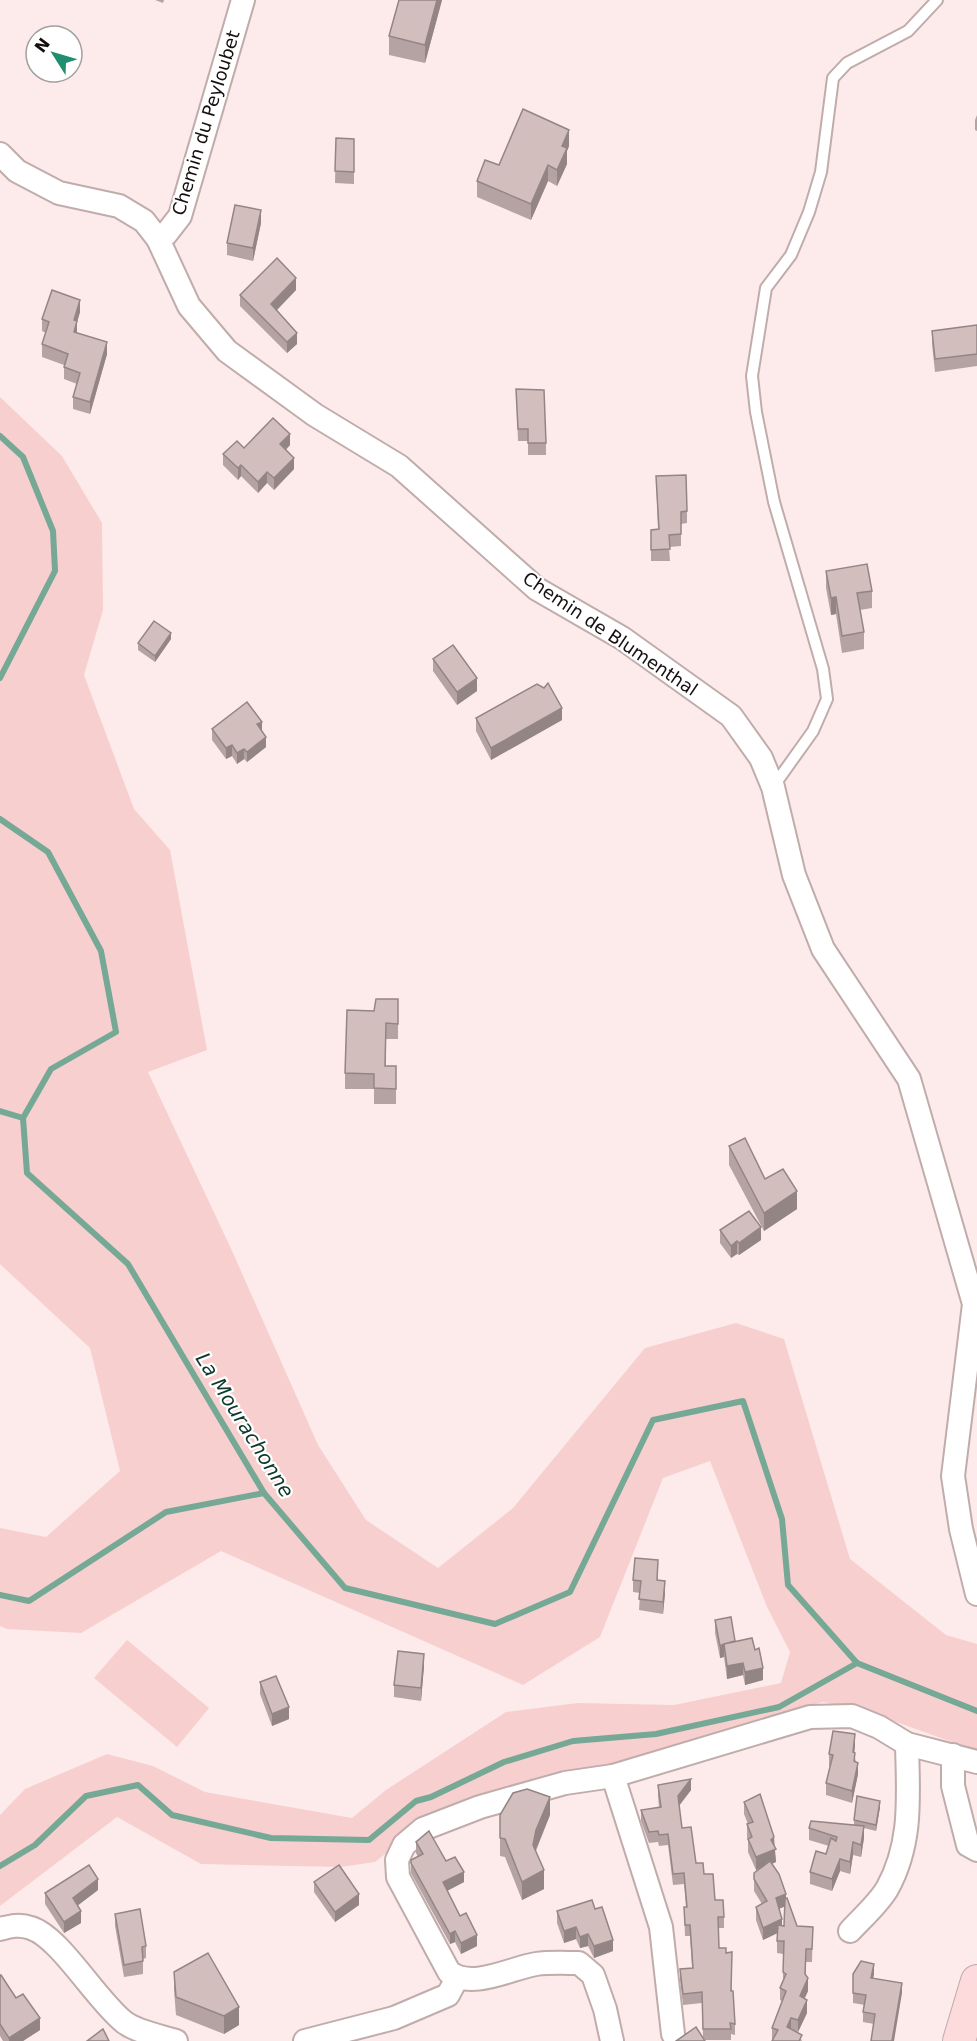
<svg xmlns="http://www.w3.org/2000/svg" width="977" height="2041" font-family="'DejaVu Sans',sans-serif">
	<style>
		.green { fill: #f7cfce }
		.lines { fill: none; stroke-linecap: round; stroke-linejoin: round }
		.stream { stroke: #75a895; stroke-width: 6 }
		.lane-casing { stroke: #c0acab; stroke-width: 14 }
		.street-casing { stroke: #c0acab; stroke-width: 26 }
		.secondary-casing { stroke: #c0acab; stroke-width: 34 }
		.lane { stroke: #fff; stroke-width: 10 }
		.street { stroke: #fff; stroke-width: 22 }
		.secondary { stroke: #fddadb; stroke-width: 32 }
		.wall { fill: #b5a3a3; fill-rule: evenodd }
		.shaded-wall { fill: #948585 }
		.building { fill: #d3bebe; stroke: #948585; stroke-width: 1.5 }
		.labels { text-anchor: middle; stroke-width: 4.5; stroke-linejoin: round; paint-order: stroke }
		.street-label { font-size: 18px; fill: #160f0f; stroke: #fff }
		.water-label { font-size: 20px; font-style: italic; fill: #0b392c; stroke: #fff }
	</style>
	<rect width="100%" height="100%" fill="#fdebeb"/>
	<g class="green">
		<polygon points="0,397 62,456 102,523 103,610 84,675 134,809 170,850 207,1050 148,1072 233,1253 318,1445 366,1520 438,1568 513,1508 645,1348 736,1323 784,1339 850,1559 946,1635 977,1644 977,1751 863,1710 823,1702 409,1829 385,1854 375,1862 341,1867 201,1864 117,1817 0,1906 0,1815 25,1789 107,1754 153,1766 205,1792 352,1818 386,1790 506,1712 578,1703 674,1705 781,1683 790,1652 767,1607 710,1461 663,1478 600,1637 523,1685 221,1551 81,1633 7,1629 0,1626 0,1528 46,1537 120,1471 90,1348 0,1264"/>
		<polygon points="127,1640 209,1708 177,1747 94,1678"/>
	</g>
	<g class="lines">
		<g class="stream">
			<polyline points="0,436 23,457 53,531 55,571 0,678"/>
			<polyline points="0,819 48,852 101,951 116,1032 51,1069 23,1118 27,1173 128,1264 264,1493 345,1588 495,1624 570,1592 653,1420 743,1401 782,1519 788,1585 857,1663 977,1711"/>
			<polyline points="0,1111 23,1118"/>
			<polyline points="0,1595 29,1601 166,1512 264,1493"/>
			<polyline points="0,1866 35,1845 86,1796 138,1785 172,1815 271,1838 369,1840 416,1801 431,1797 504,1762 573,1741 656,1734 779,1707 857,1663"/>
		</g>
		<defs>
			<polyline id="lane" points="773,787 813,731 827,699 823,669 774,502 756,412 752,376 766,288 791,255 809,212 821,172 833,78 847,63 908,31 937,0"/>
			<g id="street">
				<polyline points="0,154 17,171 59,193 119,206 144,221 158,239 189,306 227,351 315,415 399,466 537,589 622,638 731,716 761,758 773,787 794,875 823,949 909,1079 974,1304 953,1476 961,1529 977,1594"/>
				<polyline points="158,239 166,234 180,216 243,0"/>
				<polyline points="953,1755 953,1786 968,1845 977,1850"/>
				<polyline points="613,1776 661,1927 673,2034"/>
				<path d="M0,1929C11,1926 20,1924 31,1928C60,1937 96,2000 124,2022C137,2032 160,2036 176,2041"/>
				<path d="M850,1931C862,1918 878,1904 887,1889C913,1842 908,1795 907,1744"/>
				<polyline points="305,2041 394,2018 448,1995 457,1978"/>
				<path d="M612,2041L605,2009L593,1975L579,1963C566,1963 550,1962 536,1964C511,1968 472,1990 449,1972L398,1877L397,1860L404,1845L423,1829L480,1807L565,1783L613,1776L810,1717L852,1716L879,1727L907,1744L977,1762"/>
			</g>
			<polyline id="secondary" points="959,2041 977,1981"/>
		</defs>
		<use href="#lane" class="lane-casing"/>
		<use href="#street" class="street-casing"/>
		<use href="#secondary" class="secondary-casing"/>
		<use href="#lane" class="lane"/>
		<use href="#street" class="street"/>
		<use href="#secondary" class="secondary"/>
	</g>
	<g class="wall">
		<polygon points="155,0 164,0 163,3"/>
		<polygon points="399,0 442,0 425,63 389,55 389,36"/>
		<polygon points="977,115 977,131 975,130 975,120"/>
		<polygon points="336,138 354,139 354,184 335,183"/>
		<polygon points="569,146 567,151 567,164 557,186 548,181 531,220 477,197 477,181 499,165"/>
		<polygon points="261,223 253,261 227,255 227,243"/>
		<polygon points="296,290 277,310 297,344 287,353 240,306 240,295"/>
		<polygon points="80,312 77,322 77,333 107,354 90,414 73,409 73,397 77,384 64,379 64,365 42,357 42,344 46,333 42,331 42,319"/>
		<polygon points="977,325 977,366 935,372 932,344 932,331"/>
		<polygon points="516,389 546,443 546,455 528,455 528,441 518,441"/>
		<polygon points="290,445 286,450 294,469 274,490 267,483 258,493 241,476 238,480 223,465 223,454 244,448"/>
		<polygon points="656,476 687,511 687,523 681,524 681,546 669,547 670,561 651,561 651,530 658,529"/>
		<polygon points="826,571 872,591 872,608 860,610 864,632 864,649 842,653 836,614 831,615 826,588"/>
		<polygon points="171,639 155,662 138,650 138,643"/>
		<polygon points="433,659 477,691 457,705 433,671"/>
		<polygon points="476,718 562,720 491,760 476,731"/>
		<polygon points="212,729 262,730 266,747 247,762 244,759 237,764 232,756 226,759 212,740"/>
		<polygon points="398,999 398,1039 386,1039 386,1066 396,1066 396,1104 374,1104 374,1089 345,1089 345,1073 374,1011"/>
		<polygon points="729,1146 765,1179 797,1209 764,1231 729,1165"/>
		<polygon points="720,1230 761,1240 739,1255 737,1254 731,1258 720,1243"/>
		<polygon points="658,1572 658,1580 665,1593 663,1614 639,1610 640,1593 633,1592 633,1580"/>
		<polygon points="715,1620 763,1680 745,1685 743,1675 727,1679 724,1657 720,1658 715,1633"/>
		<polygon points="424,1666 421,1701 394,1697 394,1685"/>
		<polygon points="260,1682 289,1719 272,1726 260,1694"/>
		<polygon points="855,1746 854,1752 858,1774 852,1803 826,1795 826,1783 830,1766 829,1766 829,1754"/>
		<polygon points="658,1785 691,1790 679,1806 682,1828 696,1863 704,1874 715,1900 724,1917 724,1928 718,1928 719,1948 726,1953 732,1991 735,2024 735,2035 731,2034 731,2040 705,2040 703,2037 702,2003 683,2005 680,1980 680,1969 692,1968 690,1936 685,1936 684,1907 686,1907 684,1884 673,1885 668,1845 659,1846 658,1842 649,1843 641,1821 641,1810 659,1808 658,1796"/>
		<path d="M744,1802L774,1846L776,1862L772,1864L797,1926L813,1927L812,1962H806V1975L808,1991L804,1999L807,2013L798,2032L802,2041L772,2040V2028L782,2001L780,2000V1988L783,1982V1954L777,1953V1933L763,1940L756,1920V1907L762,1904L754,1891V1873L760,1868L756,1870L748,1852V1840L747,1837V1824H748L744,1814ZM785,1906L784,1926H782L779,1909Z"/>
		<polygon points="880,1807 876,1831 864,1828 864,1838 861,1857 853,1855 850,1874 840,1871 832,1891 810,1884 810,1872 826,1854 829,1846 809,1840 809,1828 854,1825 854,1820"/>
		<polygon points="500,1815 550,1815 536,1851 544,1889 522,1900 505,1857 500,1856"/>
		<polygon points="416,1842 446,1861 464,1882 447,1891 477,1946 461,1954 455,1942 450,1944 411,1873 411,1860 418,1857 416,1853"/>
		<polygon points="314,1882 359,1905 335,1922 314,1892"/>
		<polygon points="98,1890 77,1906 81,1923 64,1933 45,1904 45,1893"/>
		<polygon points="595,1909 613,1951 594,1958 588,1946 580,1948 576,1939 564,1943 557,1923 557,1911"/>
		<polygon points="115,1914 146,1946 146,1958 143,1959 143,1974 124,1977 115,1926"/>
		<polygon points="174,1972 239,2025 224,2034 176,2015 174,1990"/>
		<polygon points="853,1974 874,1974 873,1979 902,1993 874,2024 863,2022 863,2012 865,2005 853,2003"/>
		<polygon points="0,1975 40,2030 23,2041 3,2041 0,2036"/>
	</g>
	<g class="shaded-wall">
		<polygon points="437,0 442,0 425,63 425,45"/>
		<polygon points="569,130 569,146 567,151 567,164 557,186 557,170 562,146"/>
		<polygon points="548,165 548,181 531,220 531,204"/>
		<polygon points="261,210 261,223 253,261 253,248"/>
		<polygon points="296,278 296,290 271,316 271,304"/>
		<polygon points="80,300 80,312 77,322 77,334 74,345 74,320"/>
		<polygon points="297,333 297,344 287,353 287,342"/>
		<polygon points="107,342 107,354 90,414 90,402"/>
		<polygon points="290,434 290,445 280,455 280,444"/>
		<polygon points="294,458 294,469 274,490 274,478"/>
		<polygon points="241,465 241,476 238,480 238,468"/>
		<polygon points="267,472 267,483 258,493 258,482"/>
		<polygon points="836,597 836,614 831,615 831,598"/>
		<polygon points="171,633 171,639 155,662 155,656"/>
		<polygon points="477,678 477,691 457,705 457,692"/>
		<polygon points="562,708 562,720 491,760 491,748"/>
		<polygon points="262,722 262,732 257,724"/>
		<polygon points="266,737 266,747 247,762 247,752"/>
		<polygon points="232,745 232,756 226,759 226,748"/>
		<polygon points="244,749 244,759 237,764 237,753"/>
		<polygon points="797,1191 797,1209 764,1231 764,1213"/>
		<polygon points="761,1227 761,1240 739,1255 739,1243"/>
		<polygon points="737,1241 737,1254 731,1258 731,1246"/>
		<polygon points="665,1581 665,1593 663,1614 663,1602"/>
		<polygon points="724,1644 724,1657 720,1658 720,1646"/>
		<polygon points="424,1654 424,1666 421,1701 421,1688"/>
		<polygon points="743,1663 743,1675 727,1679 727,1666"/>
		<polygon points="763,1668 763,1680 745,1685 745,1672"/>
		<polygon points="289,1707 289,1719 272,1726 272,1714"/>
		<polygon points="855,1734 855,1746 853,1764 853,1752"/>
		<polygon points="858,1763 858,1774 852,1803 852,1791"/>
		<polygon points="691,1779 691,1790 678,1807 678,1796"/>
		<polygon points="550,1797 550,1815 536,1849 533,1864 533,1845 536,1830"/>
		<polygon points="880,1801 880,1807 876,1831 876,1825"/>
		<polygon points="864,1826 864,1838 861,1857 861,1845"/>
		<polygon points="774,1837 776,1862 756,1870 756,1857"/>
		<polygon points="853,1842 853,1855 850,1874 850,1862"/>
		<polygon points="840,1859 840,1871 832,1891 832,1879"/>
		<polygon points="544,1870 544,1889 522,1900 522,1882"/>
		<polygon points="464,1872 464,1882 443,1893 443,1882"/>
		<polygon points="98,1879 98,1890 73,1909 73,1898"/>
		<polygon points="359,1894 359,1905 335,1922 335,1912"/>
		<polygon points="786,1894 786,1906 776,1910 776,1898"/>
		<polygon points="81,1911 81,1923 64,1933 64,1922"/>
		<polygon points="782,1919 782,1931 763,1940 763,1928"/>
		<polygon points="576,1927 576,1939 564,1943 564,1931"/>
		<polygon points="455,1931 455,1942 450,1944 450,1934"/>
		<polygon points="588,1934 588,1946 580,1948 580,1937"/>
		<polygon points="477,1935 477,1946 461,1954 461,1943"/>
		<polygon points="613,1940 613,1951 594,1958 594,1946"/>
		<polygon points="806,1949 805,1985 808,1978 808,1991 800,2009 800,1996"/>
		<polygon points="874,1964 874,1974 871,1988 871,1978"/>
		<polygon points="902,1983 902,1993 894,2041 892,2041"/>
		<polygon points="807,2000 807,2013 798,2032 798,2020"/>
		<polygon points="239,2007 239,2025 224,2034 224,2016"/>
		<polygon points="40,2018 40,2030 23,2041 9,2041 9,2038"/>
		<polygon points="791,2018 791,2030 787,2027"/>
	</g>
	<g class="building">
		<polygon points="399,0 437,0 425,45 389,36"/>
		<polygon points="523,109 569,130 562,146 567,148 557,170 548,165 531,204 477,181 485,160 499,165"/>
		<polygon points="336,138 354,139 354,172 335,171"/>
		<polygon points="235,205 261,210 253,248 227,243"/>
		<polygon points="277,258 296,278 271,304 297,333 287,342 240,295"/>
		<polygon points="52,290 80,300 74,320 77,321 74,332 107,342 90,402 73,397 80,373 64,367 68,354 42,344 49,322 42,319"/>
		<polygon points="977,325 977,354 935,359 932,331"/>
		<polygon points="516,389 544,390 546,443 528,443 528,429 518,429"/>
		<polygon points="273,418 290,434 280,444 294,458 274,478 267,472 258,482 241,465 238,468 223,454 237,441 244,448"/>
		<polygon points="686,475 687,511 681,512 681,534 669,535 670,549 651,550 651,530 659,529 656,476"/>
		<polygon points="867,564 872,591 857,593 864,632 842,636 836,597 831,598 826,571"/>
		<polygon points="154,621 171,633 155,656 138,643"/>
		<polygon points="453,645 477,678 457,692 433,659"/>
		<polygon points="548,683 562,708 491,748 476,718 537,684 544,688"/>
		<polygon points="247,702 262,722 257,724 266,737 247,752 244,749 237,753 232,745 226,748 212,729"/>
		<polygon points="376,999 398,999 398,1024 386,1023 385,1066 396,1066 396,1089 374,1088 374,1074 345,1073 347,1010 374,1011"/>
		<polygon points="745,1138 765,1179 783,1169 797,1191 764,1213 729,1146"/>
		<polygon points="749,1211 761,1227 739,1243 737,1241 731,1246 720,1230"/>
		<polygon points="635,1558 658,1560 657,1580 665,1581 663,1602 639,1599 641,1581 633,1580"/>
		<polygon points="731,1617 735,1641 724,1644 752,1638 755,1650 759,1648 763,1668 745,1672 743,1663 727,1666 724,1644 720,1646 715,1620"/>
		<polygon points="398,1651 424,1654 421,1688 394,1685"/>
		<polygon points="276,1676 289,1707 272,1714 260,1682"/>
		<polygon points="833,1731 855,1734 853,1752 855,1753 854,1761 858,1763 852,1791 826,1783 833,1755 829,1754"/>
		<polygon points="691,1779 678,1796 682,1828 691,1827 696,1863 703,1863 704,1874 713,1874 715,1900 723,1900 724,1917 718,1917 719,1948 726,1948 726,1953 732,1952 731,1991 733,1991 735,2024 730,2023 731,2029 703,2029 702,1992 683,1994 680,1969 693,1968 690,1925 685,1925 684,1907 687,1907 684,1873 673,1874 668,1834 659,1835 658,1831 649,1832 641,1810 661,1807 658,1785"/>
		<polygon points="527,1789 550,1797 536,1830 533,1845 544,1870 522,1882 505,1839 500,1838 500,1815 513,1793"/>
		<polygon points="760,1794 774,1837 771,1840 776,1849 756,1857 748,1839 752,1837 747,1824 753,1822 744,1802"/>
		<polygon points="857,1796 880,1801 876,1825 854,1820"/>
		<polygon points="811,1821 864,1826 861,1845 853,1842 850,1862 840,1859 832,1879 810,1872 816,1851 826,1854 831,1838 836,1841 837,1837 809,1828"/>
		<polygon points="429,1831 446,1861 455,1857 464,1872 443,1882 460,1916 466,1913 477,1935 461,1943 455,1931 450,1934 411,1863 411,1860 423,1854 416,1842"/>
		<polygon points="770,1861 779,1874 786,1894 776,1898 782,1919 763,1928 756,1907 767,1901 754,1879 754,1873"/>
		<polygon points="89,1865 98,1879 73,1898 81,1911 64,1922 45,1893"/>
		<polygon points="339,1865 359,1894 335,1912 314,1882"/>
		<polygon points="787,1898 797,1926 813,1927 812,1949 806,1949 805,1974 808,1978 800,1996 807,2000 798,2020 791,2018 787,2027 802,2035 799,2041 772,2041 778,2030 772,2028 786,1991 780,1988 786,1974 783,1972 784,1941 777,1941 778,1925 784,1926 785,1899"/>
		<polygon points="592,1900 595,1909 602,1907 613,1940 594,1946 588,1934 580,1937 576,1927 564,1931 557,1911"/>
		<polygon points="140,1909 146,1946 142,1947 143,1961 124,1965 115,1914"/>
		<polygon points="208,1953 239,2007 224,2016 176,1997 174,1972"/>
		<polygon points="861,1961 874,1964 871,1978 902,1983 892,2041 871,2041 875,2014 863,2012 866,1995 853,1993 853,1974"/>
		<polygon points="0,1975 1,1975 16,1998 23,1994 40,2018 9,2038 0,2024"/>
		<polygon points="696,2027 705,2041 676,2041"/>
		<polygon points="103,2029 109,2041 87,2041"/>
	</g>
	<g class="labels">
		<g class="street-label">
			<text transform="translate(206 123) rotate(-73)" y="6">Chemin du Peyloubet</text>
			<text transform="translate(610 634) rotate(34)" y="6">Chemin de Blumenthal</text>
		</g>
		<g class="water-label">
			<text transform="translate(245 1425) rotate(58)" y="7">La Mourachonne</text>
		</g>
	</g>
	<g transform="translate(54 54) rotate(307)"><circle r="28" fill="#ffffff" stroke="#a29f9f" stroke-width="1.5"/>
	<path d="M0-4.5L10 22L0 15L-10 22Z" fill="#1f8f70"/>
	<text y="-9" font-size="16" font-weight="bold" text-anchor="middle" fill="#160f0f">N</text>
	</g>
</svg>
